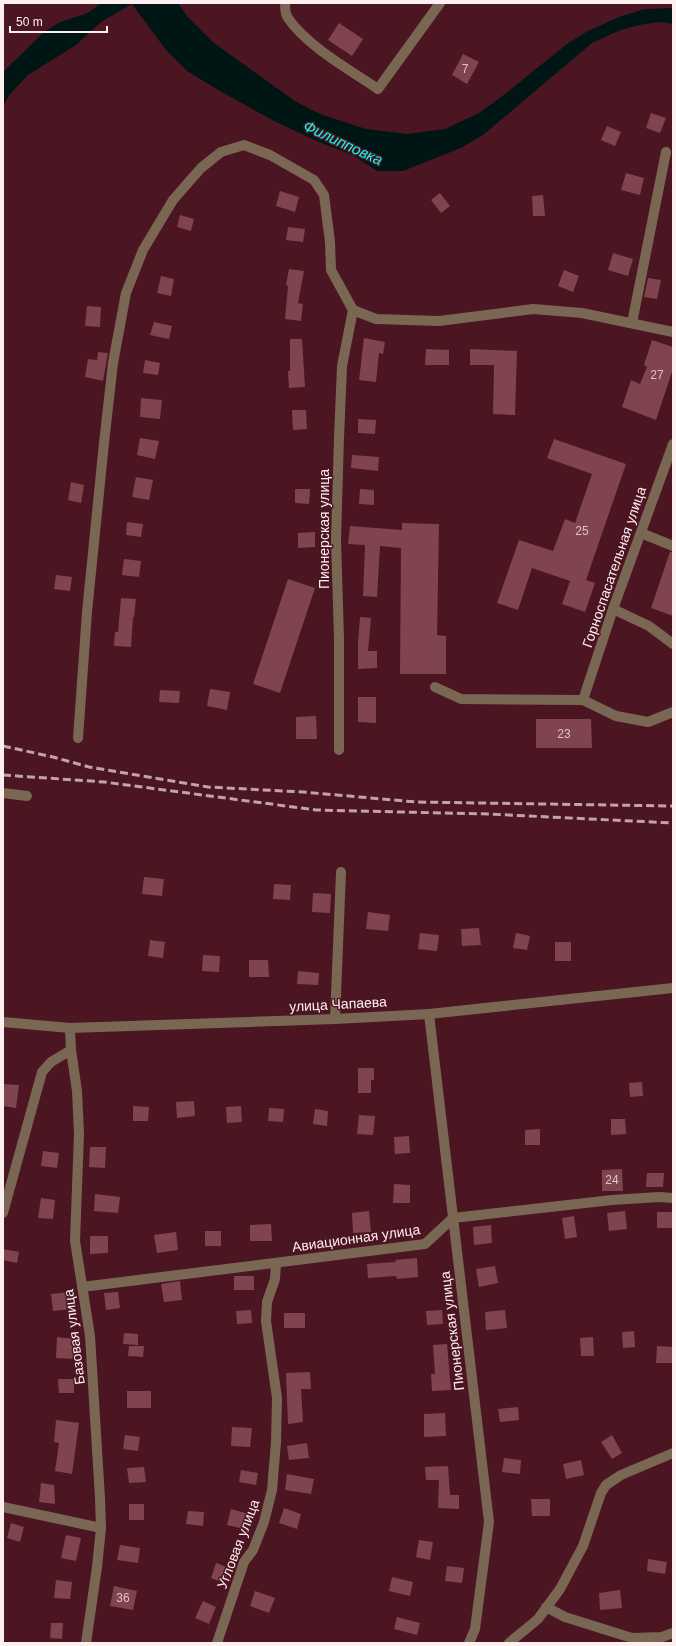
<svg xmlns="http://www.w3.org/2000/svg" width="676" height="1646" font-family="Helvetica,sans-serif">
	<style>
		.water { fill: #001615 }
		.building { fill: #7f444e }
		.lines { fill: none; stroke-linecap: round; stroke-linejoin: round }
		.minor { stroke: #796753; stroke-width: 10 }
		.tertiary { stroke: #796753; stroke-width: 10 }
		.rail { stroke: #c1a4aa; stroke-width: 3; stroke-dasharray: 8 4; stroke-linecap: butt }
		.labels { text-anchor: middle; stroke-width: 3; stroke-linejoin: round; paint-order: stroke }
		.number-label { font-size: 12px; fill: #dec4c8 }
		.street-label { font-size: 14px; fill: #feeff1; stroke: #4c1522 }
		.water-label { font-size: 15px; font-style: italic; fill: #07fbf1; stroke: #4c1522 }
	</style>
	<rect width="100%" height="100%" fill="#4c1522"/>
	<polygon class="water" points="101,3 178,3 187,16 214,43 295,101 320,114 366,129 407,134 445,129 479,113 505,94 567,44 588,31 619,17 645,9 673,8 673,24 659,22 639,25 618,31 592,43 483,135 461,148 403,171 377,171 353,155 319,142 274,121 220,91 187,71 166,50 132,4 101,22 76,45 28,75 10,94 3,106 3,72 44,32 60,22 88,13"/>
	<g class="building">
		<polygon points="339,23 363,39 352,56 328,40"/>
		<polygon points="463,54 479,62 467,84 452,75"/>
		<polygon points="651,113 666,118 660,133 646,128"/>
		<polygon points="607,126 621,132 615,146 601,140"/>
		<polygon points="626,173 644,178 640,195 621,190"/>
		<polygon points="280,191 299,197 295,212 276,206"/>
		<polygon points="440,193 450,206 441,213 431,200"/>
		<polygon points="543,195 545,216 533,216 532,196"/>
		<polygon points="180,215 194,219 191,231 177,227"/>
		<polygon points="288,227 305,229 303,242 286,240"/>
		<polygon points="613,253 633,259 628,276 608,270"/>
		<polygon points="289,269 304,271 298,303 303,304 301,321 285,319 288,286 286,285"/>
		<polygon points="564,270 579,276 573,292 558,286"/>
		<polygon points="161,276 174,279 171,296 157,293"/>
		<polygon points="648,278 661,280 657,299 644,297"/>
		<polygon points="87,306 101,307 100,327 85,326"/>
		<polygon points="154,322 172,326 169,339 150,335"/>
		<polygon points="364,338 385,342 383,354 379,353 376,382 359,380"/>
		<polygon points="290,339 302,339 305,387 289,388 288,371 290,371"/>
		<polygon points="652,340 673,347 673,369 656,420 622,407 631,380 640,384 647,367 644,365"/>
		<polygon points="426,349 449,350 449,365 425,365"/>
		<polygon points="470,349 517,351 515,415 493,414 494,365 470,365"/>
		<polygon points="98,352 108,353 103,381 85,377 88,359 97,360"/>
		<polygon points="145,360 160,363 158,375 143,373"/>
		<polygon points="141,398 162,400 160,419 140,417"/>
		<polygon points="292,410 306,410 307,429 293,430"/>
		<polygon points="358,419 376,420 375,434 358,433"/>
		<polygon points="140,438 159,441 155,459 137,455"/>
		<polygon points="554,439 626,464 586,580 595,583 585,612 562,604 570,581 532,568 518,610 497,603 519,540 553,551 565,519 575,523 592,474 547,458"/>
		<polygon points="352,455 379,457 378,471 351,468"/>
		<polygon points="136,477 153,480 149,500 132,497"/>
		<polygon points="71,482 84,485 81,503 68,500"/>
		<polygon points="295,489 310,489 309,504 295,503"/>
		<polygon points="360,489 374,490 374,505 359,504"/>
		<polygon points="127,522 143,524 141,537 126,535"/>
		<polygon points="402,523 439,524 437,635 446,636 446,674 400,674 401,548 380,546 377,597 363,596 365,545 348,544 350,526 402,530"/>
		<polygon points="315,532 315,547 298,548 298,533"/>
		<polygon points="670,552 673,552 673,616 651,608"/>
		<polygon points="124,559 141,561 139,577 122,575"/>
		<polygon points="56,575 72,577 70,591 54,589"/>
		<polygon points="288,579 315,588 280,693 253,684"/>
		<polygon points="121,598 136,599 134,617 133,617 131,647 114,646 115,632 118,632"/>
		<polygon points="360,617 371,618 368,651 377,651 377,668 358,669 358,643"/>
		<polygon points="210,689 230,692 227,710 207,706"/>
		<polygon points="160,690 180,691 179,703 159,702"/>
		<polygon points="358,697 376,697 376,723 358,722"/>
		<polygon points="316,716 317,739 296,739 296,717"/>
		<polygon points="536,719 591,719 592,748 536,748"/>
		<polygon points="144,877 164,879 162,896 142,894"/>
		<polygon points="274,884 291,885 290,900 273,899"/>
		<polygon points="313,893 331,894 330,913 312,912"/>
		<polygon points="368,912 390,915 388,931 366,929"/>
		<polygon points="479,928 481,945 462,946 461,929"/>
		<polygon points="420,933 439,935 437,951 418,949"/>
		<polygon points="516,933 530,936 527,950 513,948"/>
		<polygon points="150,940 165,942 163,958 148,956"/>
		<rect x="555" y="942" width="16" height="19"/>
		<polygon points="203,955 220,956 219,972 202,971"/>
		<polygon points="249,960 268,960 269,977 249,977"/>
		<polygon points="298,971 319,973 318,985 297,984"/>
		<polygon points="358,1068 374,1068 374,1080 371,1080 371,1093 358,1093"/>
		<polygon points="642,1082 643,1096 630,1097 629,1083"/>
		<polygon points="3,1084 19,1085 16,1108 3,1106"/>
		<polygon points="194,1101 195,1116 177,1118 176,1102"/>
		<polygon points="133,1106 149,1107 148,1121 133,1121"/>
		<polygon points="241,1106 242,1122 227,1123 226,1107"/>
		<polygon points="269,1108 284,1109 283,1122 268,1121"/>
		<polygon points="315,1109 328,1111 327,1126 313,1124"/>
		<polygon points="359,1115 375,1116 373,1135 357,1134"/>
		<polygon points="611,1119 625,1119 626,1134 611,1135"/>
		<polygon points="540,1129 540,1145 525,1145 525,1130"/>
		<polygon points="409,1136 410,1153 395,1154 394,1137"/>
		<polygon points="90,1147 106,1147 105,1168 89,1167"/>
		<polygon points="43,1151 59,1153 57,1168 41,1166"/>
		<polygon points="622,1169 623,1191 602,1191 602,1170"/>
		<polygon points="647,1173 664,1173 663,1187 646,1187"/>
		<polygon points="394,1184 410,1185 410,1203 393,1203"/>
		<polygon points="95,1194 120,1197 118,1213 94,1211"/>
		<polygon points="41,1198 55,1200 53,1219 38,1218"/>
		<polygon points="369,1211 371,1232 353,1233 352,1213"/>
		<polygon points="625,1211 627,1229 609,1231 607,1213"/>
		<rect x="657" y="1212" width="16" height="16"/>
		<polygon points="574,1216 577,1237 565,1239 562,1218"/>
		<polygon points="271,1224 272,1241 250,1241 250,1225"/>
		<polygon points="491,1225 492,1243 474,1245 473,1227"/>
		<rect x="205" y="1231" width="16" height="15"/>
		<polygon points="176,1232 178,1250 157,1253 154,1235"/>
		<polygon points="90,1236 108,1236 108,1253 90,1254"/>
		<polygon points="3,1249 19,1252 17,1263 3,1260"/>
		<polygon points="417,1258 418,1277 397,1279 396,1276 368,1278 367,1264 396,1262 395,1260"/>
		<polygon points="495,1266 498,1283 479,1287 476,1269"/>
		<rect x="234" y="1276" width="20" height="14"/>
		<polygon points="180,1281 182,1300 164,1302 161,1284"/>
		<polygon points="70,1292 71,1309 53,1311 51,1294"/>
		<polygon points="118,1292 120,1308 106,1310 104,1293"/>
		<polygon points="251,1310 252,1323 237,1324 236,1311"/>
		<polygon points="442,1310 443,1324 427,1325 426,1311"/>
		<polygon points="505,1310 507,1328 486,1330 485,1312"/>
		<rect x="284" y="1313" width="21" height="15"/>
		<polygon points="634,1331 635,1347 623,1348 622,1332"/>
		<polygon points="124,1333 138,1334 138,1345 123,1344"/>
		<polygon points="57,1337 76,1339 75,1359 56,1358"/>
		<polygon points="593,1337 594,1356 581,1356 580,1338"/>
		<polygon points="447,1344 451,1390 432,1391 431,1374 435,1374 433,1345"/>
		<polygon points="129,1346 144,1346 143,1357 128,1356"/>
		<polygon points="657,1346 673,1347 673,1363 656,1363"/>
		<polygon points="310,1372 311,1389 301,1389 303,1422 288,1424 286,1373"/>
		<polygon points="58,1379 74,1379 74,1393 59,1393"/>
		<rect x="127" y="1391" width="24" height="17"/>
		<polygon points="518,1407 519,1420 500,1422 498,1409"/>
		<polygon points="445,1413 446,1436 424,1437 424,1414"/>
		<polygon points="56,1420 79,1423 72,1474 55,1471 59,1443 54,1442"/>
		<polygon points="232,1427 252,1428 250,1447 231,1446"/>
		<polygon points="125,1435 140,1437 138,1451 123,1449"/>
		<polygon points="612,1435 622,1453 612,1459 601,1442"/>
		<polygon points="307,1443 309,1458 289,1460 287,1446"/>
		<polygon points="504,1458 521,1460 520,1474 502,1472"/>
		<polygon points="581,1460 584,1475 566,1479 563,1464"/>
		<polygon points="448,1466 450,1495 459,1495 459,1509 438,1508 439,1480 426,1480 425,1467"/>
		<polygon points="144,1467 146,1482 129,1483 127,1468"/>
		<polygon points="241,1470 258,1473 256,1485 239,1482"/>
		<polygon points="287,1474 314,1479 311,1494 285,1490"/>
		<polygon points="41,1483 54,1485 55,1504 39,1502"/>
		<polygon points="531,1499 550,1499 550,1516 532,1516"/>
		<rect x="129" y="1504" width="15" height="16"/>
		<polygon points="284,1508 301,1514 297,1529 279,1523"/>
		<polygon points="231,1509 249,1514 245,1529 227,1525"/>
		<polygon points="188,1511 204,1512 203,1526 186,1524"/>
		<polygon points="11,1523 24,1527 20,1542 7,1538"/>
		<polygon points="66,1535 81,1538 76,1561 61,1558"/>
		<polygon points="419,1540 433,1542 430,1560 416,1557"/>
		<polygon points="120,1545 140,1548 138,1563 117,1560"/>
		<polygon points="648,1559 667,1562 665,1574 647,1571"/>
		<polygon points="216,1563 229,1568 224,1583 211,1578"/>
		<polygon points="447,1566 464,1568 462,1583 445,1581"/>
		<polygon points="392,1577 413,1582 410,1596 389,1591"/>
		<polygon points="56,1580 72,1582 70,1599 54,1598"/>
		<polygon points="114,1586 137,1591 133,1610 110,1606"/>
		<polygon points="620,1590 622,1608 600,1610 599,1593"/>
		<polygon points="255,1591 275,1598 269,1613 250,1606"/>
		<polygon points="203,1601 216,1607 209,1624 195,1618"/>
		<polygon points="397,1617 420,1623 417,1635 394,1629"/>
		<polygon points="51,1623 63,1623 62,1639 50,1638"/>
	</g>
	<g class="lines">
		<g class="minor">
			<path d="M285,3C285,8 285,14 288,18C307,46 350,70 378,89L440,3"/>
			<polyline points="632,323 666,152"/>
			<polyline points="641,533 673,546"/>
			<polyline points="613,609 649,626 673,644"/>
			<polyline points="435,687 461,699 583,700 616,716 648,722 673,712"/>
			<polyline points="583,700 613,609 673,444"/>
			<polyline points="78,738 87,612 104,443 113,363 126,293 143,250 173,200 201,168 221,152 244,145 270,155 314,180 324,195 330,242 331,270 353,310 376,319 439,321 533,309 582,313 673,332"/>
			<polyline points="339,750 339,639 336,540 339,438 342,366 353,310"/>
			<polyline points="3,793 27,796"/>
			<polyline points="429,1014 489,1522 475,1629 469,1643"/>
			<polyline points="335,1019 341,872"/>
			<polyline points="70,1028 71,1050 77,1091 79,1134 75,1241 90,1336 100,1498 101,1528 97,1567 86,1643"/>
			<polyline points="3,1213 42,1072 51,1062 71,1050"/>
			<polyline points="82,1287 425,1244 453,1218 612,1200 659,1197 673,1198"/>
			<polyline points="3,1507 101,1528"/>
			<polyline points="546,1607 565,1617 632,1638 662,1637 673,1633"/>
			<polyline points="217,1643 244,1562 253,1550 264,1522 272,1490 276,1442 277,1398 266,1321 267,1302 275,1279 276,1263"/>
			<polyline points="509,1643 538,1619 560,1589 583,1546 601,1493 606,1485 621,1475 673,1453"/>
		</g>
		<polyline class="tertiary" points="3,1022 70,1028 335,1019 429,1014 673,988"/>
		<g class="rail">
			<polyline points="3,746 53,757 89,767 208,787 303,792 416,802 673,806"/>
			<polyline points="3,775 104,782 316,810 488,814 673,823"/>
		</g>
	</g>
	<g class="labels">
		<g class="number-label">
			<text x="465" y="73">7</text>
			<text x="657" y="379">27</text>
			<text x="582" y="535">25</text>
			<text x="564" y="738">23</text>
			<text x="612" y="1184">24</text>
			<text x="123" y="1602">36</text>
		</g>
		<g class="street-label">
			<text transform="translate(324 529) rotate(-90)" y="5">Пионерская улица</text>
			<text transform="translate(614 567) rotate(-71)" y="5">Горноспасательная улица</text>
			<text transform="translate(338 1004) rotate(-3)" y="5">улица Чапаева</text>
			<text transform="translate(356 1238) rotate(-8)" y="5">Авиационная улица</text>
			<text transform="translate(452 1331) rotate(-97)" y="5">Пионерская улица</text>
			<text transform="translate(74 1337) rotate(-97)" y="5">Базовая улица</text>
			<text transform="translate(238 1544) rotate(-69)" y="5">Угловая улица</text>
		</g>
		<g class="water-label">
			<text transform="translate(343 143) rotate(25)" y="5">Филипповка</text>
		</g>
	</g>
	<rect width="676" height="1646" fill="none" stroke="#feeff1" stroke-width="8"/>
	<path d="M10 26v6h97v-6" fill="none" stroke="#feeff1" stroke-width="2"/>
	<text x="16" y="26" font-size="12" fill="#feeff1" stroke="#4c1522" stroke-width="3" paint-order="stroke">50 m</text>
</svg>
